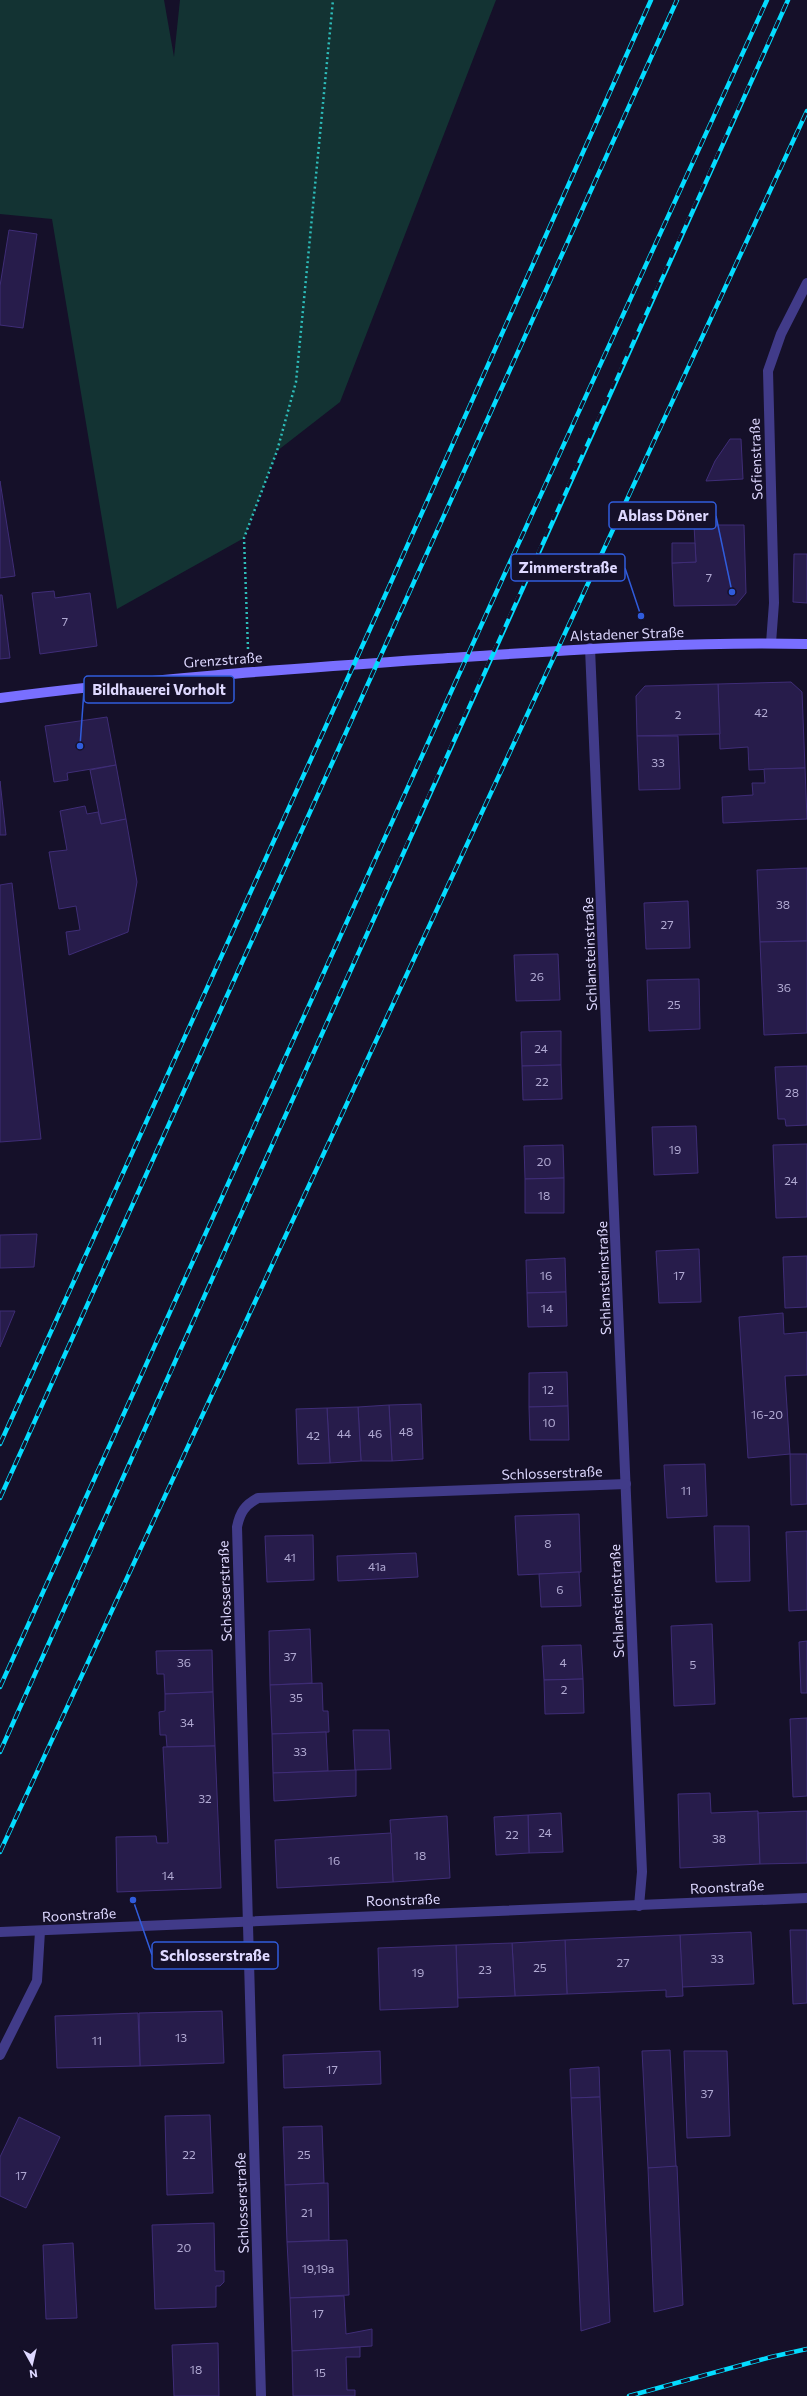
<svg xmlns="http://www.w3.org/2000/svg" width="807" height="2396" font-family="Commissioner,sans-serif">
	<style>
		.green { fill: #133333 }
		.building { fill: #271c4b; stroke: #3f2d77 }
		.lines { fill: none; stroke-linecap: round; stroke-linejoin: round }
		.path { stroke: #2ebdba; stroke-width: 2.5; stroke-dasharray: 2 3; stroke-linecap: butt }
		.street { stroke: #413b89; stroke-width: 10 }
		.secondary { stroke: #796fff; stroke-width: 10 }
		.rail-casing { stroke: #04dcff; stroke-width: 4.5 }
		.rail { stroke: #151029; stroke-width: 3; stroke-dasharray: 9; stroke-linecap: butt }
		.labels { text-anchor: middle; stroke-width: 3; stroke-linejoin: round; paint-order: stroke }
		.number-label { font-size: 12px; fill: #b0a9d2 }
		.street-label { font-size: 14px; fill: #ded8ff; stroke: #151029 }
		.leader { fill: none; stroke: #305cdc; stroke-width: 1.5 }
		.callout-dot { fill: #305cdc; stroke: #151029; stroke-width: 1.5 }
		.callout { fill: #151029; stroke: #305cdc; stroke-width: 1.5 }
		.callout-label { font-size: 15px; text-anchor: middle; font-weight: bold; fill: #ded8ff }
	</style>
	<rect width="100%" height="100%" fill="#151029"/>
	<polygon class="green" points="0,0 164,0 174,57 180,0 496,0 340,402 277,451 244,538 117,609 52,219 0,214"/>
	<g class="building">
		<polygon points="9,230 37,234 23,328 0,325 0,286"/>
		<polygon points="730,439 741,439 743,479 706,481 715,461"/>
		<polygon points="0,481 15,576 0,578"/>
		<polygon points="694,525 744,525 746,593 736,605 674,606 672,563 696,562"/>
		<polygon points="672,543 695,543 696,562 672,563"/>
		<polygon points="794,554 807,554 807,603 793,602"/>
		<polygon points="54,591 55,598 90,593 97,646 40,654 32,593"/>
		<polygon points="0,595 2,595 10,658 0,659"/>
		<polygon points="791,682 802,692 805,768 749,770 748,747 720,749 718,684"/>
		<polygon points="718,684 720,734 637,736 636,696 645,686"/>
		<polygon points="107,717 116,765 67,773 68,780 54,782 45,726"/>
		<polygon points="637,736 678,736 680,789 639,790"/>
		<polygon points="116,765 126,819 101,824 90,770"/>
		<polygon points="805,768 807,819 723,823 722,797 753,795 752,783 765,783 764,769"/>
		<polygon points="0,781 6,835 0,835"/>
		<polygon points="85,806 87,814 98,812 101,824 126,819 137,882 128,932 69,955 66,932 80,930 76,906 59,909 49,852 67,850 60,811"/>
		<polygon points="807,868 807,941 760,942 757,870"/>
		<polygon points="12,883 41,1139 0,1142 0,885"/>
		<polygon points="688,901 690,948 646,949 644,903"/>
		<polygon points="807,941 807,1033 764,1035 760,942"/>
		<polygon points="558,954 560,1000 516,1001 514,955"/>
		<polygon points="699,979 700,1029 649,1031 647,980"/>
		<polygon points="561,1031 561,1065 522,1066 521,1032"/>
		<polygon points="561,1065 562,1099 523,1100 522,1066"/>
		<polygon points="807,1066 807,1125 786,1126 785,1119 778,1119 775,1067"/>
		<polygon points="696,1126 698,1173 654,1175 652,1127"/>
		<polygon points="807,1144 807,1217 776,1218 773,1145"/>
		<polygon points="563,1145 564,1178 525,1179 524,1146"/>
		<polygon points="564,1178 564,1213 525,1213 525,1179"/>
		<polygon points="37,1234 34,1267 0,1268 0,1235"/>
		<polygon points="699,1249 701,1302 659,1303 656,1251"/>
		<polygon points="807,1256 807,1307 785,1308 783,1257"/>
		<polygon points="565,1258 566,1292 527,1293 526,1260"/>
		<polygon points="566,1292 567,1326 528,1327 527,1293"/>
		<polygon points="0,1311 15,1311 0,1347"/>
		<polygon points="783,1313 784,1334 807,1332 807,1375 785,1376 790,1454 748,1458 739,1317"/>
		<polygon points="567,1372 568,1406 529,1407 529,1373"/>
		<polygon points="421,1404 423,1459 392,1461 389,1405"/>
		<polygon points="389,1405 392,1461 361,1461 358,1407"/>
		<polygon points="568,1406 569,1440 530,1440 529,1407"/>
		<polygon points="358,1407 361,1461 330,1463 327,1408"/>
		<polygon points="327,1408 330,1463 298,1464 296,1409"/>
		<polygon points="790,1454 807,1454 807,1504 791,1505"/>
		<polygon points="705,1464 707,1516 667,1518 664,1465"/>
		<polygon points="579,1514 581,1572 518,1575 515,1516"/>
		<polygon points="714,1526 749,1526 750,1581 716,1582"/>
		<polygon points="807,1531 807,1610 789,1611 786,1532"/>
		<polygon points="313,1535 314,1580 267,1582 265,1536"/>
		<polygon points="416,1553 418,1577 338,1581 337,1556"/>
		<polygon points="579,1572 581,1606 541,1607 539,1574"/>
		<polygon points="712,1624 715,1704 674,1706 671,1626"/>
		<polygon points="310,1629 312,1683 270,1685 269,1631"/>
		<polygon points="807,1641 807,1693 801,1693 799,1642"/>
		<polygon points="581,1645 583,1679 544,1680 542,1646"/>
		<polygon points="212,1650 213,1692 165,1694 164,1674 157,1674 156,1651"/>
		<polygon points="583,1679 584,1713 545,1714 544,1680"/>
		<polygon points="322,1683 323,1711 328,1711 329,1732 272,1734 270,1685"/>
		<polygon points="213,1692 215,1746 167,1747 166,1735 160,1735 159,1712 165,1711 165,1694"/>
		<polygon points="807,1718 807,1796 793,1797 790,1719"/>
		<polygon points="353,1730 389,1730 391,1769 355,1770"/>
		<polygon points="326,1732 328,1771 273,1773 272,1734"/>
		<polygon points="215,1746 221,1888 117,1892 116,1837 156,1836 157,1843 168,1843 163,1747"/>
		<polygon points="356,1770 356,1796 274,1801 273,1773"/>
		<polygon points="710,1793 711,1813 758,1811 760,1864 680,1868 678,1794"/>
		<polygon points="807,1811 807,1863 760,1864 758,1813"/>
		<polygon points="561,1813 563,1852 529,1853 528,1815"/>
		<polygon points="528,1815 529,1853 496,1855 494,1817"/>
		<polygon points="447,1816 450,1878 393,1882 390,1820"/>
		<polygon points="391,1833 393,1882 277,1888 275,1840"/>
		<polygon points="790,1930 807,1930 807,2003 793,2004"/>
		<polygon points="751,1932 754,1984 682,1987 680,1935"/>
		<polygon points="680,1935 683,1996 666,1997 666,1990 567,1994 565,1940"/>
		<polygon points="565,1940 567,1994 515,1996 512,1943"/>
		<polygon points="512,1943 515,1996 458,1998 456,1945"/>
		<polygon points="456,1945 458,2007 380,2010 378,1948"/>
		<polygon points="222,2011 224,2063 140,2066 139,2013"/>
		<polygon points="138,2013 140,2066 57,2068 55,2016"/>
		<polygon points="670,2050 676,2167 648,2168 642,2051"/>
		<polygon points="380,2051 381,2084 284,2088 283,2055"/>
		<polygon points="684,2051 727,2051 730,2136 687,2138"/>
		<polygon points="599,2067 600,2097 571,2098 570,2069"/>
		<polygon points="600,2097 610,2322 581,2331 571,2098"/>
		<polygon points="210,2115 213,2193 167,2195 165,2116"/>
		<polygon points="19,2117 60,2137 26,2208 0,2196 0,2157"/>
		<polygon points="322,2126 324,2183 285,2185 283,2127"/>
		<polygon points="677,2166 683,2305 654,2312 648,2168"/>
		<polygon points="328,2183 329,2240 287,2242 285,2185"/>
		<polygon points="214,2223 215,2271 224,2271 224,2282 220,2286 216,2286 216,2307 155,2309 152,2225"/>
		<polygon points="347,2240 349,2295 290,2298 287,2242"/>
		<polygon points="73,2243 77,2318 46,2319 43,2245"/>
		<polygon points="344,2296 346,2334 372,2329 372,2346 292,2351 290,2298"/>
		<polygon points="218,2343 219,2396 174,2396 172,2345"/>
		<polygon points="360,2347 360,2357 346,2357 347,2390 355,2390 355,2396 293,2396 292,2351"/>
	</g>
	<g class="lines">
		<polyline class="path" points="248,649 244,538 277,451 296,382 333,0"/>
		<g class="street">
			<polyline points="771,643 774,603 768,371 781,334 807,283"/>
			<polyline points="590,648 642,1872 639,1906"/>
			<polyline points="0,1932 807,1898"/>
			<polyline points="0,2055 37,1981 40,1931"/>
			<path d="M261,2396L237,1527C240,1512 245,1505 258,1498L626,1484"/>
		</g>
		<path class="secondary" d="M0,698C144,679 288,669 433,659C558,651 682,641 807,644"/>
		<defs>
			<g id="rail">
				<polyline points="0,1444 375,618 651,0"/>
				<polyline points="0,1498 677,0"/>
				<polyline points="0,1687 490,606 767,0"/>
				<path d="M0,1752C263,1168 522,583 788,0"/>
				<polyline points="0,1852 807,111"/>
				<polyline points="629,2396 771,2357 807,2349"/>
			</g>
		</defs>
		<use href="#rail" class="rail-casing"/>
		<use href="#rail" class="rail"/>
	</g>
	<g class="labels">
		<g class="number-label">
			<text x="709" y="582">7</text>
			<text x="65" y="626">7</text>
			<text x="761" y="717">42</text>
			<text x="678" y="719">2</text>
			<text x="658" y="767">33</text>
			<text x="783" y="909">38</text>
			<text x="667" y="929">27</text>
			<text x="537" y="981">26</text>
			<text x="784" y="992">36</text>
			<text x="674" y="1009">25</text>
			<text x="541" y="1053">24</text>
			<text x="542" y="1086">22</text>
			<text x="792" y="1097">28</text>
			<text x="675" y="1154">19</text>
			<text x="544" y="1166">20</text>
			<text x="791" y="1185">24</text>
			<text x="544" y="1200">18</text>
			<text x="546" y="1280">16</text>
			<text x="679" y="1280">17</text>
			<text x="547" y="1313">14</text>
			<text x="548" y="1394">12</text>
			<text x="767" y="1419">16-20</text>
			<text x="549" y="1427">10</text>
			<text x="406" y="1436">48</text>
			<text x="344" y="1438">44</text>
			<text x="375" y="1438">46</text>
			<text x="313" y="1440">42</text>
			<text x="686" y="1495">11</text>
			<text x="548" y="1548">8</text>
			<text x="290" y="1562">41</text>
			<text x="377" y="1571">41a</text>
			<text x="560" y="1594">6</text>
			<text x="290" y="1661">37</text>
			<text x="184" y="1667">36</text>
			<text x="563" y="1667">4</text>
			<text x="693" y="1669">5</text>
			<text x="564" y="1694">2</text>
			<text x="296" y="1702">35</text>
			<text x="187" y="1727">34</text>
			<text x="300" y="1756">33</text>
			<text x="205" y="1803">32</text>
			<text x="545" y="1837">24</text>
			<text x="512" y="1839">22</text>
			<text x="719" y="1843">38</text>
			<text x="420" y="1860">18</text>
			<text x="334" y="1865">16</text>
			<text x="168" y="1880">14</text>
			<text x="717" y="1963">33</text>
			<text x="623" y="1967">27</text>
			<text x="540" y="1972">25</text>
			<text x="485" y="1974">23</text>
			<text x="418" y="1977">19</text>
			<text x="181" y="2042">13</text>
			<text x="97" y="2045">11</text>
			<text x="332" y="2074">17</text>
			<text x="707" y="2098">37</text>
			<text x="189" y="2159">22</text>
			<text x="304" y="2159">25</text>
			<text x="21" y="2180">17</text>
			<text x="307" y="2217">21</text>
			<text x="184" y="2252">20</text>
			<text x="318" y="2273">19,19a</text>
			<text x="318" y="2318">17</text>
			<text x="196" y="2374">18</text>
			<text x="320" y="2377">15</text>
		</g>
		<g class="street-label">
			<text transform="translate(756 459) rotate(-92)" y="5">Sofienstraße</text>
			<text transform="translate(627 634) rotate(-2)" y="5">Alstadener Straße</text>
			<text transform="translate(223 660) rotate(-4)" y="5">Grenzstraße</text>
			<text transform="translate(590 954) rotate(-92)" y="5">Schlansteinstraße</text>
			<text transform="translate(604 1278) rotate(-92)" y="5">Schlansteinstraße</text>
			<text transform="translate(552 1473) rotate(-2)" y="5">Schlosserstraße</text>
			<text transform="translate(225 1591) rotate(-92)" y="5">Schlosserstraße</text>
			<text transform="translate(617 1601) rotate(-92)" y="5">Schlansteinstraße</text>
			<text transform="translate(727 1887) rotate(-3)" y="5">Roonstraße</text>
			<text transform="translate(403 1900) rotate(-2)" y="5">Roonstraße</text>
			<text transform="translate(79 1915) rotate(-3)" y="5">Roonstraße</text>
			<text transform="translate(242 2203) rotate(-92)" y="5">Schlosserstraße</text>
		</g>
	</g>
	<path class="leader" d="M732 592L716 516M641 616L625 568M80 746L84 690M133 1900L152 1955"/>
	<g class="callout-dot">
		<circle cx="732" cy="592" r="4"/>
		<circle cx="641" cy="616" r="4"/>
		<circle cx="80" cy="746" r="4"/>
		<circle cx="133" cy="1900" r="4"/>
	</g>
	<g class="callout">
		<rect x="609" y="502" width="107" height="27" rx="4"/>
		<rect x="511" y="554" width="114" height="27" rx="4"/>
		<rect x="84" y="676" width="150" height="27" rx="4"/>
		<rect x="152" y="1942" width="126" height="27" rx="4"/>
	</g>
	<g class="callout-label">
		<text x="663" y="521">Ablass Döner</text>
		<text x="568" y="573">Zimmerstraße</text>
		<text x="159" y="695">Bildhauerei Vorholt</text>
		<text x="215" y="1961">Schlosserstraße</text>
	</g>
	<g transform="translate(32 2364) rotate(172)" stroke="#151029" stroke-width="3" paint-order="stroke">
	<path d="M0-3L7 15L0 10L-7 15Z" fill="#ded8ff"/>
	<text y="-6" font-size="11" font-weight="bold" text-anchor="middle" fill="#ded8ff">N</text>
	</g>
</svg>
